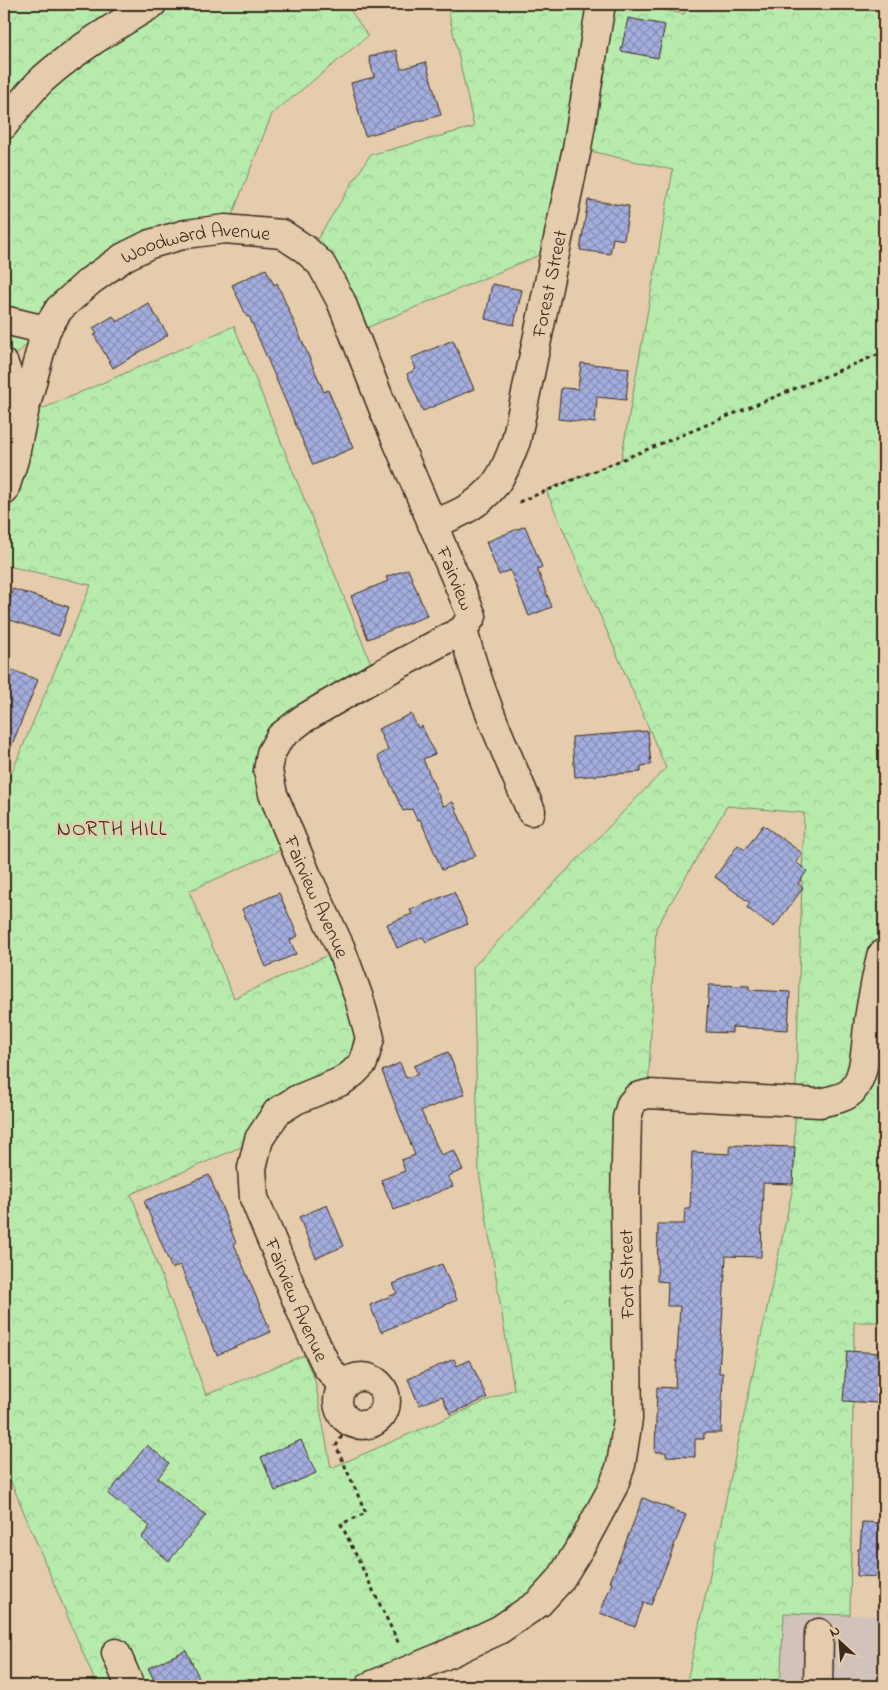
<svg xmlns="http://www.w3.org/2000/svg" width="888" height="1690" font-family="'Indie Flower',sans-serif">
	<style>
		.built { fill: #d1c3bb }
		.forest { fill: url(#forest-crowns); stroke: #788a65 }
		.building { fill: url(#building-cross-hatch); stroke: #3b2a1e }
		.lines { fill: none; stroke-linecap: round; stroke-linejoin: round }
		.minor-casing { stroke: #3b2a1e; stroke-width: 31 }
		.path { stroke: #3b2a1e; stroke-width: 3; stroke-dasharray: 4 4; stroke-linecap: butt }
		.minor { stroke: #e4ccac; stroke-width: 28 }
		.labels { text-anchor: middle; stroke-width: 4.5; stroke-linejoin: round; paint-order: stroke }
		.street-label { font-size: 20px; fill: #3b2a1e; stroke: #e4ccac }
		.neighbourhood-label { font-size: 21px; letter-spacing: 1px; fill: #3b2a1e; stroke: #e4ccac }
	</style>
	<defs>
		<pattern id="forest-crowns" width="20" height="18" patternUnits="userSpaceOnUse" patternTransform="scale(1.25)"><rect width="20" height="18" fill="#b6ebac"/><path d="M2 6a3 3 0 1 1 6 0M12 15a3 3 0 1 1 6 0" fill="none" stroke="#9dca94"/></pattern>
		<pattern id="building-cross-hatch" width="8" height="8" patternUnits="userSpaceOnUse" patternTransform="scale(1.25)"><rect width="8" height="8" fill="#a4aede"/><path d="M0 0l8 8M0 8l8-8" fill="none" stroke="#878eb3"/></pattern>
	</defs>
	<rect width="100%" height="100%" fill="#e4ccac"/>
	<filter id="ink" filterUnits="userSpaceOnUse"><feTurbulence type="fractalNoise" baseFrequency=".02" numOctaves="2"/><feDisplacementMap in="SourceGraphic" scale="10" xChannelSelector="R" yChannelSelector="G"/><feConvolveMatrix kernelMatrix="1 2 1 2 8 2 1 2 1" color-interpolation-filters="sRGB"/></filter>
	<g filter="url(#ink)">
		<polygon class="built" points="784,1613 884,1616 884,1686 780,1686"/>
		<g class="forest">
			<polygon points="4,4 346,4 368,36 272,114 226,231 150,244 59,309 5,367 4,362"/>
			<polygon points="447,4 633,4 684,14 687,4 884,4 884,1322 854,1322 850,1615 784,1613 780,1686 686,1686 793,1187 804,813 727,806 656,928 648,1094 637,1097 628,1419 560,1580 376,1686 97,1686 4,1465 4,791 91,585 4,565 4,499 21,418 234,326 376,676 271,753 294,844 189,891 234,998 341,949 368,1047 255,1141 131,1194 206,1395 304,1355 315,1381 331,1468 514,1389 479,1172 473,967 666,768 546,490 621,460 673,170 577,148 556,248 354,333 306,257 370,155 474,127"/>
		</g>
		<g class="building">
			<polygon points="628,18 665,25 658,58 621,51"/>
			<polygon points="396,50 401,69 426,62 441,115 365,136 351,83 374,77 369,57"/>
			<polygon points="588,200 629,206 624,240 613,238 610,254 580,250"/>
			<polygon points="266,269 274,285 277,283 324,392 328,390 353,448 313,465 249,316 247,317 232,285"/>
			<polygon points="492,284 522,290 514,325 485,319"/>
			<polygon points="148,303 168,335 113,368 94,335 97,334 93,328 113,316 117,322"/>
			<polygon points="453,340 474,389 423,411 407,374 416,369 411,358"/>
			<polygon points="581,363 629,368 626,400 597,397 595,423 558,419 561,388 578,389"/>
			<polygon points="525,526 542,567 537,569 552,607 529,616 510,570 499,575 486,542"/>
			<polygon points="408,569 427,616 368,639 351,596 388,581 386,577"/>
			<polygon points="13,589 69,607 59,636 4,618"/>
			<polygon points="4,667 38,680 5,762 4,762"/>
			<polygon points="411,714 418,728 422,726 435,754 423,759 443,806 453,802 476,856 442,870 420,819 417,820 412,809 403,811 378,756 388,750 378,729"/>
			<polygon points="648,731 651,765 641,766 641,772 575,777 572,737"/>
			<polygon points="763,825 802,853 796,862 807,871 798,884 803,888 774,927 747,908 750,903 715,877 738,845 745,850"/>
			<polygon points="454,892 468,924 426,942 423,937 397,948 387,924 412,914 410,910"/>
			<polygon points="279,893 298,936 290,940 296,954 266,967 242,909"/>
			<polygon points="709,985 749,986 749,990 790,992 788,1030 732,1027 732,1033 706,1032"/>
			<polygon points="448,1052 465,1094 421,1111 441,1155 454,1150 463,1170 448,1176 453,1186 394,1210 381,1180 405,1171 401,1160 415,1155 382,1071 400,1063 406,1078 418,1074 414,1066"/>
			<polygon points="730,1145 795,1147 793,1184 763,1183 761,1257 726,1256 719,1373 723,1373 721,1433 704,1433 704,1439 695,1439 695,1457 666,1456 666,1452 655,1452 657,1387 675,1388 680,1306 667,1306 668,1282 657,1281 658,1224 684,1224 685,1209 690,1209 692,1152 730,1154"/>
			<polygon points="209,1175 236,1243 234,1244 271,1332 217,1355 180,1265 172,1269 144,1201"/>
			<polygon points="327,1205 344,1246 316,1258 299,1217"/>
			<polygon points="442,1264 457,1300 381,1332 370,1305 397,1293 393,1284"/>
			<polygon points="847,1351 880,1353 877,1403 843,1401"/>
			<polygon points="454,1359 457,1366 470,1360 487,1398 450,1414 442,1396 419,1405 408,1379"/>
			<polygon points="301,1440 316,1473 275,1491 261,1457"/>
			<polygon points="147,1445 169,1463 158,1478 206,1515 169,1561 141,1538 150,1526 108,1494"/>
			<polygon points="643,1498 686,1515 651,1605 644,1602 635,1627 600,1613 612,1583 610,1582"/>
			<polygon points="862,1522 884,1523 884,1577 857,1576 858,1549 860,1549"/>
			<polygon points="186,1650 203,1686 157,1686 148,1668"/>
		</g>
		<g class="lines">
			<defs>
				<g id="minor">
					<path d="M4,125C16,109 29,92 44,78C77,49 114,27 152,4"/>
					<polyline points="4,320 46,330"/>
					<polyline points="4,364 23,416"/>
					<path id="s1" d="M4,491L14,460L23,416L46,330L59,309L90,281L124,257L150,244L186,234L225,229L282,234L305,249L321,264L341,301L385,413L472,616L463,630L368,681L303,719L280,737L271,753L268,771L273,794L307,876L341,949L359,998L370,1038L363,1063L353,1073L342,1081L296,1100L277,1112L259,1139L252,1168L254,1198L307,1325L327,1367L343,1386"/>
					<path id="s2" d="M432,524C459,515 485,502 500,477C507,466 511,453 516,441L577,148L601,4"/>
					<path d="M463,630C479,693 506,752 531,811"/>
					<circle cx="362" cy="1401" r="24"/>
					<polyline points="116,1653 130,1686"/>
					<path d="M370,1686L443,1656L499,1630L539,1603L560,1580L584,1541L613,1487L621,1465L628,1419L625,1204L627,1118L631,1104L637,1097L648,1094L820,1103C831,1100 844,1099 852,1091C868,1073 865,1036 870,1013C873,994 877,975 881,956L884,953"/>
					<polyline points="818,1686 819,1633"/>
				</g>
			</defs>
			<use href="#minor" class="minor-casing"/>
			<g class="path">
				<polyline points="519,502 884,352"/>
				<polyline points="350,1422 336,1446 366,1513 341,1524 399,1644"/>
			</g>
			<use href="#minor" class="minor"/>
		</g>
	</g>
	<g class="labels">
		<g class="street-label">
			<text dy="7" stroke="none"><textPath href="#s1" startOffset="349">Woodward Avenue</textPath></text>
			<text dy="7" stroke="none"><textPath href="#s2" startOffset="285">Forest Street</textPath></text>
			<text dy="7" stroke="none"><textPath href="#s1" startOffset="829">Fairview</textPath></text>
			<text dy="7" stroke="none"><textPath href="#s1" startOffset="1271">Fairview Avenue</textPath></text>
			<text transform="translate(626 1274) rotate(-91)" y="7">Fort Street</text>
			<text dy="7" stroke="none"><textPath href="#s1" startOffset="1751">Fairview Avenue</textPath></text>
		</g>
		<g class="neighbourhood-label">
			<text x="112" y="835">NORTH HILL</text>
		</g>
	</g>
	<rect width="888" height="1690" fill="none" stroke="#e4ccac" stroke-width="20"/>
	<rect x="10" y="10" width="868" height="1670" fill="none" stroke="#3b2a1e" stroke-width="2" filter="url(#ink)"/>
	<g transform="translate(840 1642) rotate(334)" stroke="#e4ccac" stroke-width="4" paint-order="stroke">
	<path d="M0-4L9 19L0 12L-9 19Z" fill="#3b2a1e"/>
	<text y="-8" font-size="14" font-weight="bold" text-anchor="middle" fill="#3b2a1e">N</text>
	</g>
</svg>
